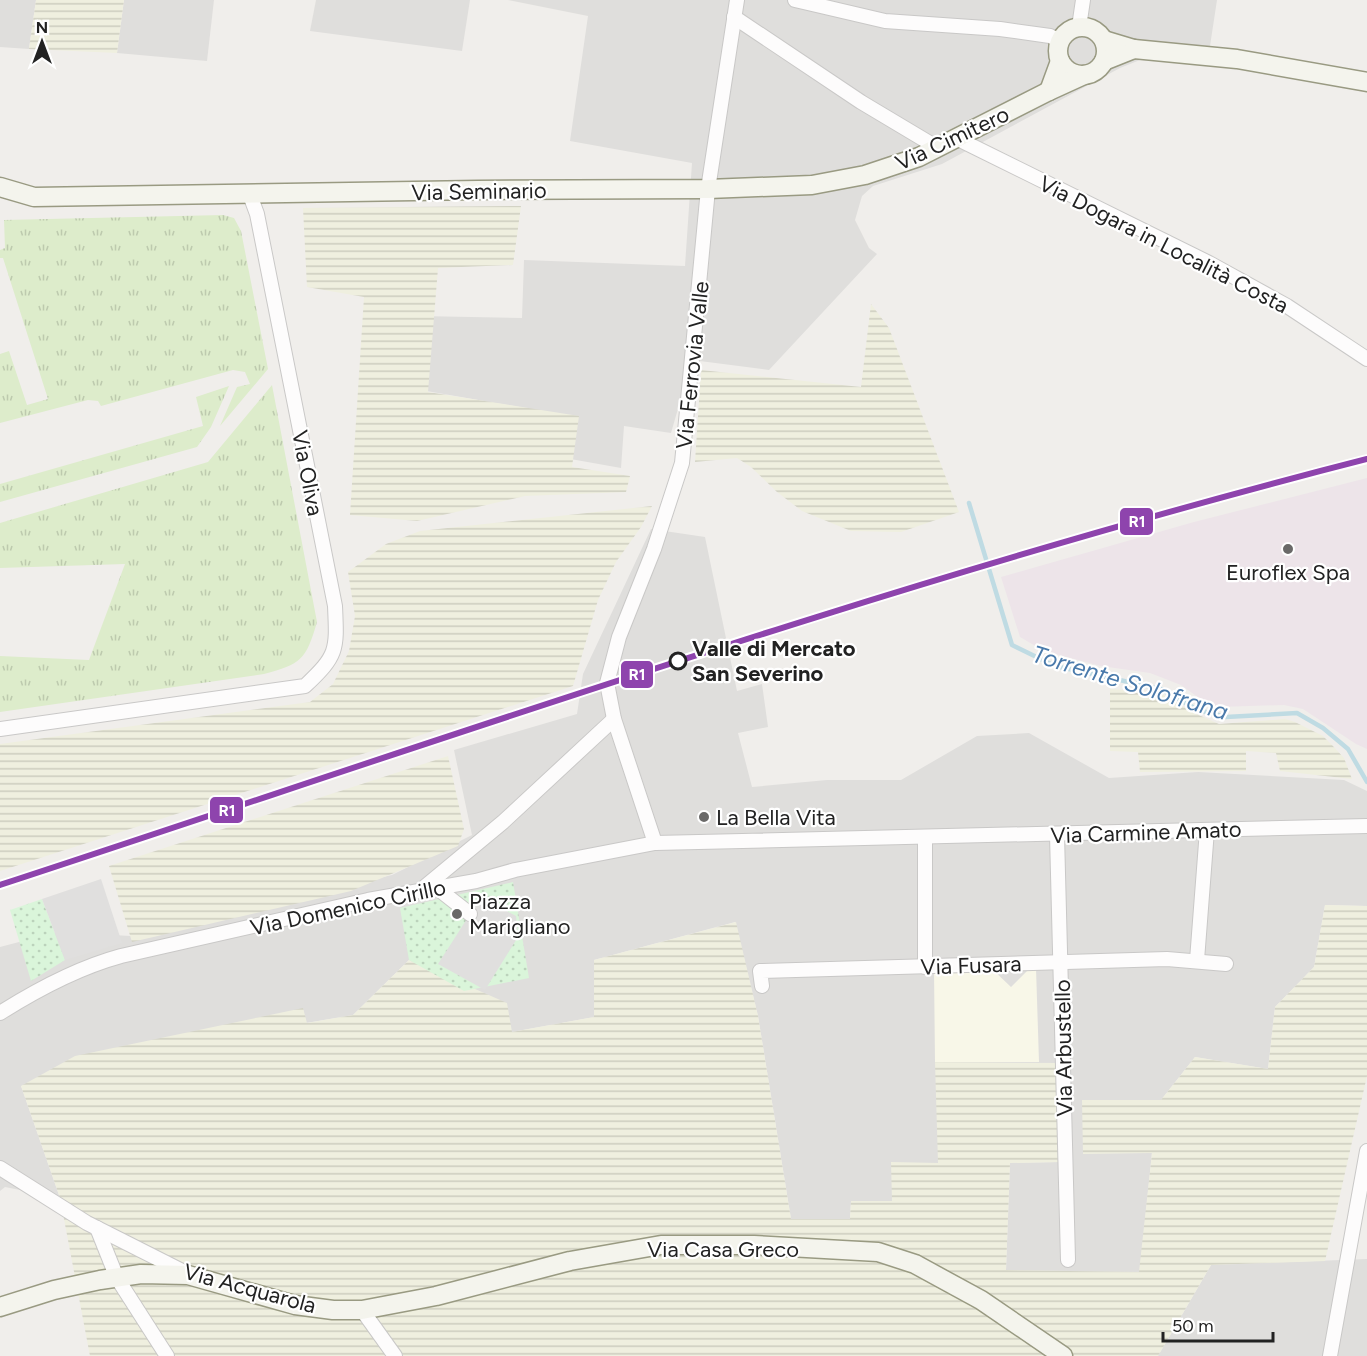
<svg xmlns="http://www.w3.org/2000/svg" width="1367" height="1356" font-family="Figtree,sans-serif">
	<style>
		.residential { fill: #dfdedc }
		.industrial { fill: #ede4e9 }
		.education { fill: #f8f7e8 }
		.farmland { fill: url(#farmland-rules) }
		.grass { fill: url(#grass-tufts) }
		.park { fill: url(#park-dots) }
		.parking { fill: #e0dfde }
		.lines { fill: none; stroke-linecap: round; stroke-linejoin: round }
		.stream { stroke: #bfdbe3; stroke-width: 4.5 }
		.street-casing { stroke: #c9c8c7; stroke-width: 16 }
		.secondary-casing { stroke: #999a82; stroke-width: 21 }
		.street { stroke: #fdfcfc; stroke-width: 14 }
		.secondary { stroke: #f4f4ed; stroke-width: 18 }
		.rail-1-casing { stroke: #fff; stroke-width: 10 }
		.rail-1 { stroke: #8e44ad; stroke-width: 6 }
		.poi-dot { fill: #6a6968; stroke: #fff; stroke-width: 2 }
		.stop-dot { fill: #fff; stroke: #222; stroke-width: 3 }
		.labels { text-anchor: middle; stroke-width: 4.5; stroke-linejoin: round; paint-order: stroke }
		.street-label { font-size: 22px; fill: #222; stroke: #fff }
		.poi-label { font-size: 22px; fill: #222; stroke: #fff; text-anchor: start }
		.stop-label { font-size: 22px; font-weight: bold; fill: #222; stroke: #fff; text-anchor: start }
		.water-label { font-size: 24px; font-style: italic; fill: #4a7aab; stroke: #fff }
		.line-badge { stroke: #fff; stroke-width: 2 }
		.badge-label { font-size: 16px; text-anchor: middle; font-weight: bold; fill: #fff }
	</style>
	<defs>
		<pattern id="farmland-rules" width="6" height="5" patternUnits="userSpaceOnUse" patternTransform="scale(1.5)"><rect width="6" height="5" fill="#efefdf"/><path d="M0 2.5h6" fill="none" stroke="#cdcdbf"/></pattern>
		<pattern id="grass-tufts" width="24" height="20" patternUnits="userSpaceOnUse" patternTransform="scale(1.5)"><rect width="24" height="20" fill="#ddeccb"/><path d="M3 7l-1-3M5 7V3M7 7l1-3M15 17l-1-3M17 17v-4M19 17l1-3" fill="none" stroke="#bdcaae"/></pattern>
		<pattern id="park-dots" width="8" height="8" patternUnits="userSpaceOnUse" patternTransform="scale(1.5)"><rect width="8" height="8" fill="#daf5da"/><path d="M2 2h.1M6 6h.1" fill="none" stroke="#bbd2bb" stroke-width="1.8" stroke-linecap="round"/></pattern>
	</defs>
	<rect width="100%" height="100%" fill="#f0eeeb"/>
	<g class="residential">
		<polygon points="0,0 36,0 29,49 0,47"/>
		<polygon points="124,0 214,0 207,61 117,53"/>
		<polygon points="316,0 470,0 462,51 310,31"/>
		<polygon points="508,0 1217,0 1210,46 1195,61 1140,60 1120,68 942,164 873,186 862,196 855,220 869,248 877,254 769,370 692,360 671,433 624,426 621,468 565,458 571,416 415,389 419,316 522,318 524,260 685,266 692,163 570,141 588,16"/>
		<polygon points="651,529 705,537 737,691 762,684 768,727 738,733 752,787 827,780 901,780 977,736 1029,733 1109,778 1198,772 1344,780 1367,791 1367,906 1325,905 1314,967 1275,1007 1268,1069 1195,1057 1161,1100 1152,1152 1140,1272 1006,1270 1010,1163 1060,1162 938,1163 892,1201 851,1201 850,1219 791,1219 758,1016 735,922 594,960 594,1017 512,1032 409,960 353,1015 306,1023 303,1009 21,1086 60,1198 5,1187 0,1191 0,947 57,932 131,936 392,875 472,835 454,750 577,714 583,674"/>
		<polygon points="1367,1259 1367,1356 1158,1356 1211,1265"/>
	</g>
	<polygon class="industrial" points="1367,478 1367,749 1356,744 1303,709 1284,705 1218,707 1199,698 1181,685 1150,673 1101,666 1044,651 1020,637 1001,577 1194,522"/>
	<polygon class="education" points="991,968 1011,987 1030,968 1036,968 1039,1062 935,1062 934,970"/>
	<g class="farmland">
		<polygon points="36,0 124,0 117,53 29,49"/>
		<polygon points="521,206 513,265 438,268 428,392 579,416 572,467 630,476 626,492 525,496 417,521 350,515 364,297 307,287 303,208"/>
		<polygon points="871,304 889,328 959,512 901,532 851,531 802,511 777,492 751,467 737,458 695,462 701,370 861,387"/>
		<polygon points="652,506 641,527 616,562 598,600 573,686 0,871 0,744 310,702 333,684 349,651 355,616 348,572 386,544 420,531"/>
		<polygon points="1110,689 1158,692 1194,713 1219,724 1285,719 1295,722 1323,736 1332,745 1344,758 1352,779 1280,771 1276,753 1246,751 1246,771 1140,772 1138,752 1110,751"/>
		<polygon points="448,756 464,829 458,846 351,891 132,942 109,866"/>
		<polygon points="1325,905 1367,906 1367,1076 1325,1261 1211,1265 1158,1356 90,1356 60,1198 21,1086 75,1056 303,1008 307,1023 353,1015 409,960 507,1003 512,1032 594,1017 594,960 736,922 758,1016 791,1219 850,1219 851,1201 892,1201 891,1162 938,1163 935,1062 1058,1063 1060,1162 1010,1163 1006,1270 1139,1272 1152,1153 1083,1154 1082,1100 1161,1100 1195,1057 1268,1069 1275,1007 1314,967"/>
	</g>
	<g class="grass">
		<polygon points="223,215 234,218 241,231 268,369 220,426 237,387 250,384 245,372 233,370 101,406 98,401 88,400 0,423 0,354 9,351 27,405 48,399 3,258 0,258 0,250 5,248 4,220"/>
		<path d="M272,385L317,622C306,660 301,664 264,674L0,712V656L89,660L125,564L0,568V523L208,462Z"/>
		<polygon points="229,386 211,427 197,447 0,502 0,484 203,426 196,397"/>
	</g>
	<g class="park">
		<polygon points="513,882 529,978 464,991 409,960 400,908"/>
		<polygon points="42,899 65,960 31,981 10,910"/>
	</g>
	<g class="parking">
		<polygon points="101,879 122,943 65,960 42,899"/>
		<polygon points="481,897 516,916 518,937 485,990 438,964"/>
	</g>
	<g class="lines">
		<polyline class="stream" points="969,503 1012,645 1055,666 1161,689 1198,710 1226,717 1297,713 1323,728 1348,749 1367,782"/>
		<defs>
			<g id="street">
				<polyline points="795,0 885,21 1000,29 1050,36 1060,41"/>
				<polyline points="734,17 861,102 938,148"/>
				<polyline points="1079,27 1083,0"/>
				<polyline points="956,138 1209,263 1287,306 1367,359"/>
				<path d="M0,729L305,686C338,655 337,650 335,606L257,214L250,195"/>
				<polyline points="1057,835 1068,1260"/>
				<polyline points="925,838 925,967"/>
				<polyline points="655,843 614,719 607,683 619,637 654,549 682,463 708,189 737,0"/>
				<polyline points="437,888 470,914"/>
				<polyline points="421,890 503,822 614,719"/>
				<polyline points="1197,960 1207,830"/>
				<polyline points="762,986 760,971 1167,959 1226,964"/>
				<path d="M0,1013C38,989 77,968 121,956L368,900L476,881L515,870L655,843L1367,826"/>
				<polyline points="0,1168 87,1223 186,1273"/>
				<polyline points="97,1228 117,1278 167,1356"/>
				<polyline points="362,1310 395,1356"/>
				<polyline points="1330,1356 1367,1151"/>
			</g>
			<g id="secondary">
				<circle cx="1082" cy="51" r="24"/>
				<polyline points="1104,40 1134,49 1104,61"/>
				<polyline points="1134,49 1237,59 1367,82"/>
				<polyline points="1060,61 1049,91 1084,75"/>
				<polyline points="0,187 34,197 478,190 708,189 812,185 865,175 919,157 1049,91"/>
				<polyline points="0,1307 54,1290 100,1280 141,1274 188,1275 295,1305 333,1310 362,1310 436,1296 570,1261 661,1245 754,1245 878,1252 915,1264 981,1300 1063,1356"/>
			</g>
		</defs>
		<use href="#street" class="street-casing"/>
		<use href="#secondary" class="secondary-casing"/>
		<use href="#street" class="street"/>
		<use href="#secondary" class="secondary"/>
		<defs>
			<path id="rail-1" d="M0,885C454,736 904,577 1367,459"/>
		</defs>
		<use href="#rail-1" class="rail-1-casing"/>
		<use href="#rail-1" class="rail-1"/>
	</g>
	<g class="poi-dot">
		<circle cx="1288" cy="549" r="6"/>
		<circle cx="704" cy="817" r="6"/>
		<circle cx="457" cy="914" r="6"/>
	</g>
	<circle class="stop-dot" cx="678" cy="661" r="8"/>
	<g class="labels">
		<g class="street-label">
			<text transform="translate(952 138) rotate(-25)" y="8">Via Cimitero</text>
			<text transform="translate(479 191) rotate(-1)" y="8">Via Seminario</text>
			<text transform="translate(1164 244) rotate(27)" y="8">Via Dogara in Località Costa</text>
			<text transform="translate(692 365) rotate(-84)" y="8">Via Ferrovia Valle</text>
			<text transform="translate(308 473) rotate(79)" y="8">Via Oliva</text>
			<text transform="translate(1146 832) rotate(-2)" y="8">Via Carmine Amato</text>
			<text transform="translate(348 907) rotate(-12)" y="8">Via Domenico Cirillo</text>
			<text transform="translate(971 965) rotate(-2)" y="8">Via Fusara</text>
			<text transform="translate(1063 1048) rotate(-91)" y="8">Via Arbustello</text>
			<text x="723" y="1257">Via Casa Greco</text>
			<text transform="translate(250 1288) rotate(15)" y="8">Via Acquarola</text>
		</g>
		<g class="poi-label">
			<text x="1288" y="580" text-anchor="middle">Euroflex Spa</text>
			<text x="716" y="825">La Bella Vita</text>
			<text x="469" y="909">Piazza<tspan x="469" dy="25">Marigliano</tspan></text>
		</g>
		<g class="stop-label">
			<text x="692" y="656">Valle di Mercato<tspan x="692" dy="25">San Severino</tspan></text>
		</g>
		<g class="water-label">
			<text transform="translate(1130 683) rotate(17)" y="8">Torrente Solofrana</text>
		</g>
	</g>
	<g class="line-badge">
		<rect x="1119" y="507" width="35" height="29" rx="6" fill="#8e44ad"/>
		<rect x="620" y="660" width="34" height="29" rx="6" fill="#8e44ad"/>
		<rect x="209" y="796" width="35" height="28" rx="6" fill="#8e44ad"/>
	</g>
	<g class="badge-label">
		<text x="1137" y="527">R1</text>
		<text x="637" y="680">R1</text>
		<text x="227" y="816">R1</text>
	</g>
	<g transform="translate(42 42)" stroke="#ffffff" stroke-width="4.5" paint-order="stroke">
	<path d="M0-4.5L10 22L0 15L-10 22Z" fill="#222222"/>
	<text y="-9" font-size="16" font-weight="bold" text-anchor="middle" fill="#222222">N</text>
	</g>
	<path d="M1163 1332v9h110v-9" fill="none" stroke="#222222" stroke-width="3"/>
	<text x="1172" y="1332" font-size="18" fill="#222222" stroke="#ffffff" stroke-width="4.5" paint-order="stroke">50 m</text>
</svg>
